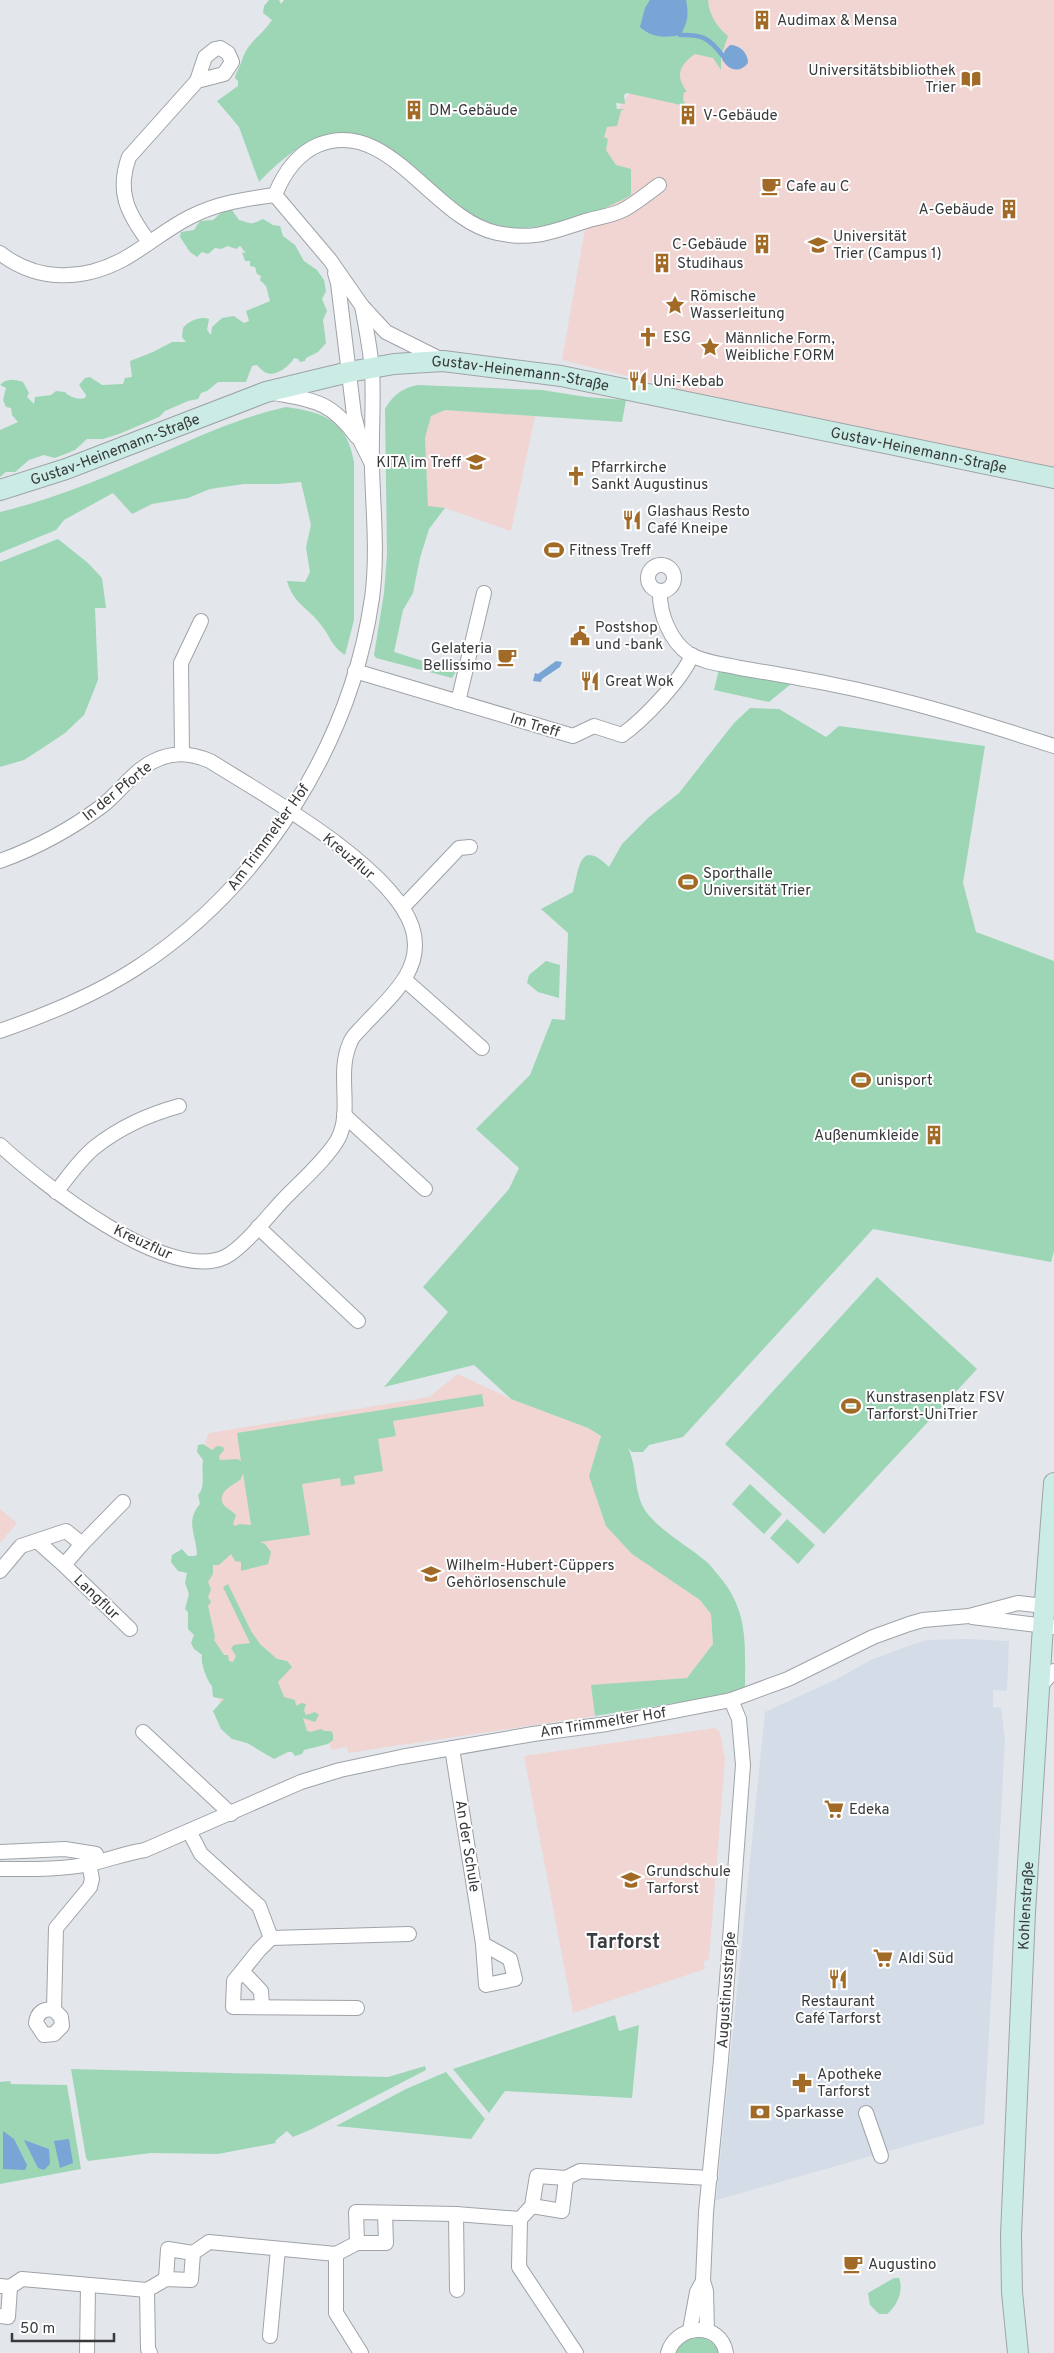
<svg xmlns="http://www.w3.org/2000/svg" width="1054" height="2353" font-family="Overpass,sans-serif">
	<style>
		.built { fill: #d3dce7 }
		.education { fill: #f0d5d3 }
		.green { fill: #9cd6b5; fill-rule: evenodd }
		.water { fill: #79a4d6 }
		.lines { fill: none; stroke-linecap: round; stroke-linejoin: round }
		.stream { stroke: #79a4d6; stroke-width: 4.5 }
		.street-casing { stroke: #9fa3a8; stroke-width: 16 }
		.secondary-casing { stroke: #9fa3a8; stroke-width: 22 }
		.street { stroke: #fff; stroke-width: 14 }
		.secondary { stroke: #caece5; stroke-width: 20 }
		.labels { text-anchor: middle; stroke-width: 4; stroke-linejoin: round; paint-order: stroke }
		.poi-label { font-size: 15px; fill: #38393b; stroke: #fff; text-anchor: start }
		.street-label { font-size: 15px; fill: #38393b; stroke: #fff }
		.district-label { font-size: 20px; font-weight: bold; fill: #393c40; stroke: #fff }
	</style>
	<rect width="100%" height="100%" fill="#e3e7ec"/>
	<polygon class="built" points="969,1639 1009,1641 1007,1691 993,1690 993,1707 1001,1708 1005,1740 984,2124 716,2200 765,1712 837,1679 871,1660 914,1644 926,1640"/>
	<g class="education">
		<polygon points="698,0 1054,0 1054,470 726,401 562,360 602,131"/>
		<polygon points="444,410 535,416 511,531 445,508 428,506 425,438 431,416"/>
		<polygon points="458,1374 511,1399 588,1428 601,1436 589,1476 632,1554 700,1600 711,1614 713,1644 687,1678 592,1686 595,1716 348,1753 347,1747 331,1750 330,1743 326,1739 226,1720 194,1622 213,1534 205,1442 209,1433 429,1397"/>
		<polygon points="0,1509 17,1523 0,1543"/>
		<polygon points="715,1728 720,1733 725,1759 709,1959 703,1962 705,1969 573,2013 524,1756"/>
	</g>
	<g class="green">
		<path d="M269,0H279L281,4L284,0H708C709,15 717,27 728,36L721,56V70L713,58L695,54C679,65 675,76 687,92H684L683,100L685,103L681,105L627,93L624,95L625,104L616,103L617,109H624L621,111L617,126L607,127L604,137L608,139L606,150L616,165L631,169V195C595,216 532,236 490,225C481,223 471,215 463,211C441,198 423,181 404,164C397,158 390,149 381,144C332,117 293,147 259,182L239,127L217,101L238,86V81L235,78C236,72 239,69 241,63C248,40 260,38 272,20L263,13L264,6Z"/>
		<path d="M232,210L239,220C254,224 249,225 263,219L273,225L280,226L283,236L295,245L304,261L317,270L324,280L326,291L322,299L327,311L323,320L326,343L318,352L306,358L305,361L300,362L298,359L294,358C290,366 275,377 267,373C263,372 260,368 257,365L252,366L246,382H218L207,391L201,393L198,399L188,401L165,411L159,417L119,434L103,439H87L75,450L55,458L44,455L29,460L15,472H6L0,477V430L18,422L12,415L11,408L6,407L3,400L6,388L0,385C6,378 15,379 23,382L29,393L27,397L34,404L35,397L51,395L56,391L65,392C69,397 78,400 85,398L86,395L79,385L85,378L90,377L102,385L123,384L125,378L132,377L130,361L153,352L172,342H186L182,337L183,328C189,321 200,316 209,319L207,330L211,335L212,327L222,318L234,316L244,323L249,321L246,311L270,301L266,286L260,280L261,276L257,274L255,267L250,266V261H245L242,252L246,253L240,246L236,249L228,246L221,249L215,248L208,254L202,252L197,257L190,252L180,237L181,232L194,230L200,221L213,220L222,212Z"/>
		<path d="M418,385L542,390L586,397L626,400L622,422L445,410L431,416L425,438L428,506L445,508L429,529L420,558L413,593L403,610L394,652L426,662L432,660L447,664L456,671L452,678L376,658L374,655L384,593L387,555L385,409C393,395 402,388 418,385Z"/>
		<path d="M286,407C324,412 347,421 354,462V620L345,655C331,646 331,637 321,625C308,607 294,605 287,581L305,582L310,572L306,547L311,525L301,482L278,484H244L210,489L188,498L152,504L132,514L113,493L64,520L56,530L0,553V512C59,498 113,474 168,450C206,433 245,416 286,407Z"/>
		<polygon points="58,539 88,563 102,578 106,608 95,608 98,680 84,715 65,733 38,751 24,760 0,767 0,562"/>
		<polygon points="719,669 786,683 791,684 769,702 714,690"/>
		<path d="M750,708L779,709L826,737L839,726L985,746L963,883L976,932L1054,961V1251L1051,1262L873,1229L683,1437L649,1445L643,1452H632L628,1448C638,1468 633,1495 647,1513C662,1532 685,1544 703,1559C709,1563 714,1570 719,1576C749,1611 745,1645 745,1688L712,1697L595,1716L591,1685L687,1678L713,1644L711,1614L700,1600L632,1554L606,1526L589,1476L601,1436L588,1428L511,1399L474,1365L384,1387L448,1312L423,1287L509,1189L519,1168L476,1129L530,1075L552,1019L565,1020L568,933L541,909L573,892C579,867 580,838 609,867L622,844L649,817L679,793L734,723Z"/>
		<polygon points="546,961 560,965 559,998 538,992 527,983 529,975"/>
		<polygon points="877,1277 977,1369 824,1534 725,1444"/>
		<path d="M482,1394L484,1406L393,1421L396,1436L378,1439L383,1471L354,1476L355,1484L341,1486L340,1478L302,1484L310,1535L260,1542L265,1544L271,1552L268,1564L241,1571V1562L235,1561L231,1554L219,1565H213V1574L208,1582L211,1589L208,1597L211,1602L208,1606L215,1637L214,1640L224,1655H228L229,1661L233,1662L236,1656L231,1648L234,1645L250,1643L223,1587L228,1584L251,1631L260,1644L277,1659L287,1661L292,1667L278,1682L284,1697L295,1700L296,1706L301,1703L306,1704L304,1710L306,1715L315,1712L319,1715L315,1722L303,1718L307,1731L311,1732L321,1729L324,1731H331L333,1734V1740L328,1744L304,1750L302,1754L295,1756L292,1752H288L274,1759L247,1743L232,1739L221,1729L213,1711L224,1699L213,1697L212,1686C207,1681 200,1662 202,1655L194,1649L191,1643L194,1635L188,1629V1612L185,1609L189,1594L185,1583L187,1573L178,1571L171,1562L172,1555L182,1549L188,1556H195L197,1554C196,1534 185,1521 200,1504L198,1495C206,1487 201,1471 203,1460L197,1452L198,1445L203,1444L212,1450L217,1446L223,1447L224,1450L219,1456L220,1460L237,1459L241,1461L237,1433ZM243,1473L251,1525L240,1524L235,1526L233,1524L236,1515C232,1511 226,1508 223,1504C217,1491 234,1485 241,1479Z"/>
		<polygon points="750,1484 782,1514 764,1534 732,1504"/>
		<polygon points="787,1519 815,1545 798,1564 770,1538"/>
		<polygon points="615,2015 619,2031 639,2025 632,2098 505,2091 489,2113 453,2069"/>
		<polygon points="425,2066 426,2070 312,2129 293,2137 287,2131 275,2141 276,2143 218,2154 151,2153 88,2161 86,2158 71,2069 388,2077"/>
		<polygon points="446,2072 485,2119 471,2139 336,2126 406,2089"/>
		<polygon points="10,2081 11,2084 67,2085 81,2169 0,2184 0,2082"/>
		<path d="M894,2278H899C904,2291 897,2306 887,2314H879L870,2305L868,2293Z"/>
		<path d="M693,2336C706,2338 714,2340 719,2353H675L677,2346Z"/>
	</g>
	<g class="water">
		<path d="M650,0H686C689,14 688,23 680,35C665,38 652,38 640,27L645,8Z"/>
		<path d="M730,45C740,45 748,53 748,63C739,74 728,70 722,59L725,50Z"/>
		<polygon points="556,661 562,662 560,667 542,679 541,682 533,681 535,673 538,674"/>
		<polygon points="3,2131 14,2139 27,2165 25,2170 3,2169"/>
		<polygon points="69,2139 73,2163 60,2168 54,2141"/>
		<polygon points="24,2140 49,2149 50,2164 44,2170 38,2168"/>
	</g>
	<g class="lines">
		<path class="stream" d="M677,31L680,35C702,34 709,38 723,56"/>
		<defs>
			<g id="street">
				<path d="M275,195C283,175 297,154 318,145C389,116 432,219 497,233C535,241 553,231 589,220C600,217 615,215 625,209C637,202 648,193 659,185"/>
				<polyline points="275,195 330,260 362,306 386,332 442,360"/>
				<path d="M149,242C128,214 116,192 129,157L197,81L205,57L215,49L220,48L228,53L232,62L224,74L197,81"/>
				<path d="M0,253C37,282 82,281 122,260C146,247 166,229 190,217C217,203 245,199 275,195"/>
				<polyline points="335,273 338,283 354,415 361,442 371,462"/>
				<path d="M274,393C316,401 330,401 357,437"/>
				<circle cx="661" cy="578" r="13"/>
				<path d="M660,591C659,613 670,641 689,654C705,663 723,664 740,668C770,673 800,678 830,684C907,699 980,722 1054,746"/>
				<path d="M355,671L573,736L594,726L622,735C643,720 682,680 692,655"/>
				<polyline points="458,702 484,593"/>
				<polyline points="182,753 181,663 201,621"/>
				<path d="M0,861C36,848 71,829 102,806C119,793 134,770 154,761C173,751 191,753 210,761C264,795 392,866 412,927C426,969 389,998 364,1025C359,1031 352,1036 350,1043C336,1074 353,1110 338,1139C327,1159 298,1184 282,1201C268,1216 243,1248 225,1257C168,1284 41,1183 0,1145"/>
				<polyline points="403,907 459,848 470,847"/>
				<polyline points="405,980 482,1048"/>
				<path d="M0,1031C48,1014 95,995 138,967C262,886 351,744 372,598C378,555 373,510 372,467C371,434 374,402 372,369C370,348 366,327 362,306"/>
				<polyline points="344,1115 425,1189"/>
				<path d="M56,1192C68,1177 80,1159 95,1147C119,1128 150,1114 179,1106"/>
				<polyline points="258,1227 358,1321"/>
				<polyline points="82,1544 123,1502"/>
				<polyline points="64,1565 130,1629"/>
				<polyline points="0,1571 21,1546 66,1531 82,1544 64,1565 37,1541"/>
				<polyline points="972,1617 1054,1627"/>
				<polyline points="1039,1687 1054,1671"/>
				<polyline points="143,1732 231,1814"/>
				<polyline points="452,1748 483,1944 486,1985 515,1979 510,1959 483,1944"/>
				<polyline points="189,1831 201,1854 259,1906 271,1938 259,1950 234,1981 233,2007 357,2008"/>
				<polyline points="0,1852 65,1849 96,1854"/>
				<path d="M0,1869C29,1869 60,1870 89,1864C108,1860 126,1853 145,1850L301,1782L340,1770L401,1757L533,1734L607,1724L731,1700L788,1679L873,1637L909,1624L923,1620L969,1616L1018,1603L1053,1607"/>
				<polyline points="271,1938 409,1934"/>
				<polyline points="242,1971 261,1991 262,2006"/>
				<path d="M54,2010L61,2017L62,2026L54,2034L44,2035L36,2023C37,2013 43,2008 54,2010L56,1928L90,1887L92,1879L87,1854"/>
				<polyline points="866,2113 881,2156"/>
				<polyline points="532,2206 562,2211 566,2178"/>
				<polyline points="456,2214 457,2290"/>
				<polyline points="520,2219 519,2267 576,2353"/>
				<polyline points="357,2243 386,2243 385,2213"/>
				<polyline points="336,2254 336,2313 361,2353"/>
				<polyline points="166,2279 168,2249 193,2253"/>
				<polyline points="0,2286 10,2287 22,2279 147,2290 166,2279 191,2280 193,2253 209,2242 336,2254 357,2243 356,2212 456,2214 520,2219 532,2206 537,2176 566,2178 580,2171 710,2178"/>
				<polyline points="147,2290 148,2349 150,2353"/>
				<polyline points="0,2316 8,2317 10,2287"/>
				<polyline points="690,2330 697,2292 703,2281"/>
				<polyline points="707,2331 706,2291 703,2281 706,2212 721,2060 743,1765 739,1719 731,1700"/>
				<polyline points="270,2336 278,2249"/>
				<polyline points="87,2353 88,2285"/>
				<path d="M668,2353C676,2324 721,2321 726,2353"/>
			</g>
			<g id="secondary">
				<path id="s1" d="M0,490L66,469L266,392L349,372L394,364L443,361L561,376L1054,478"/>
				<path id="s2" d="M1018,2353L1012,2292L1011,2235L1025,1912L1042,1641L1054,1483"/>
			</g>
		</defs>
		<use href="#street" class="street-casing"/>
		<use href="#secondary" class="secondary-casing"/>
		<use href="#street" class="street"/>
		<use href="#secondary" class="secondary"/>
	</g>
	<defs>
		<symbol id="building-bare" viewBox="-9 -9 18 18"><path d="M-4-6H4V6H1V3H-1V6H-4ZM-2.5-4.3h1.7v1.8h-1.7ZM.8-4.3h1.7v1.8H.8ZM-2.5-1h1.7V.8h-1.7ZM.8-1h1.7V.8H.8Z" fill="#a16a26" stroke="#fff" stroke-width="2.5" paint-order="stroke"/></symbol>
		<symbol id="library-bare" viewBox="-9 -9 18 18"><path d="M-6-4Q-3-5.5-.7-3.5V5Q-3 3-6 4ZM6-4Q3-5.5 .7-3.5V5Q3 3 6 4Z" fill="#a16a26" stroke="#fff" stroke-width="2.5" paint-order="stroke"/></symbol>
		<symbol id="cafe-bare" viewBox="-9 -9 18 18"><path d="M-5.5-4.5H6V0H3Q3 3.5 0 3.5H-2.5Q-5.5 3.5-5.5 0ZM3-3.2v2h1.7v-2ZM-6 4.5H4V6H-6Z" fill="#a16a26" stroke="#fff" stroke-width="2.5" paint-order="stroke"/></symbol>
		<symbol id="university-bare" viewBox="-9 -9 18 18"><path d="M0-5L7-2L0 1L-7-2ZM-4 1L0 2.5L4 1V4Q0 6-4 4Z" fill="#a16a26" stroke="#fff" stroke-width="2.5" paint-order="stroke"/></symbol>
		<symbol id="sight-bare" viewBox="-9 -9 18 18"><path d="M0-6L1.8-2.2L6-1.7L2.9 1.2L3.7 5.4L0 3.3L-3.7 5.4L-2.9 1.2L-6-1.7L-1.8-2.2Z" fill="#a16a26" stroke="#fff" stroke-width="2.5" paint-order="stroke"/></symbol>
		<symbol id="church-bare" viewBox="-9 -9 18 18"><path d="M-1.2-6h2.4v3.5h3.3v2.4h-3.3V6h-2.4V-.1h-3.3v-2.4h3.3Z" fill="#a16a26" stroke="#fff" stroke-width="2.5" paint-order="stroke"/></symbol>
		<symbol id="restaurant-bare" viewBox="-9 -9 18 18"><path d="M-5-6h1v4h1v-4h1v4h1v-4h1v5L-1.5 .5V6h-2V.5L-5-1ZM5-6V6H3V1.5H1.5Q1.5-4 5-6Z" fill="#a16a26" stroke="#fff" stroke-width="2.5" paint-order="stroke"/></symbol>
		<symbol id="school-bare" viewBox="-9 -9 18 18"><path d="M0-5L7-2L0 1L-7-2ZM-4 1L0 2.5L4 1V4Q0 6-4 4Z" fill="#a16a26" stroke="#fff" stroke-width="2.5" paint-order="stroke"/></symbol>
		<symbol id="stadium-bare" viewBox="-9 -9 18 18"><path d="M0-5a6.5 5 0 1 0 0 10a6.5 5 0 1 0 0-10ZM-3.5-1.8h7v3.6h-7Z" fill="#a16a26" stroke="#fff" stroke-width="2.5" paint-order="stroke"/></symbol>
		<symbol id="civic-bare" viewBox="-9 -9 18 18"><path d="M-.6-6.5H3V-4.5H.6V-3L4-1V1h2V6H-6V1h2V-1L-.6-3ZM-1.2 2.5V6h2.4V2.5Z" fill="#a16a26" stroke="#fff" stroke-width="2.5" paint-order="stroke"/></symbol>
		<symbol id="supermarket-bare" viewBox="-9 -9 18 18"><path d="M-6-5.5h2.5l.6 2H6L4.5 2H-2.5L-4.4-4H-6ZM-1.5 3.2a1.3 1.3 0 1 0 .1 0ZM3 3.2a1.3 1.3 0 1 0 .1 0Z" fill="#a16a26" stroke="#fff" stroke-width="2.5" paint-order="stroke"/></symbol>
		<symbol id="pharmacy-bare" viewBox="-9 -9 18 18"><path d="M-2-6h4v4h4v4h-4v4h-4v-4h-4v-4h4Z" fill="#a16a26" stroke="#fff" stroke-width="2.5" paint-order="stroke"/></symbol>
		<symbol id="bank-bare" viewBox="-9 -9 18 18"><path d="M-6-4H6V4H-6ZM0-2.3a2.3 2.3 0 1 0 0 4.6a2.3 2.3 0 1 0 0-4.6Z" fill="#a16a26" stroke="#fff" stroke-width="2.5" paint-order="stroke"/></symbol>
	</defs>
	<g fill-rule="evenodd">
		<use href="#building-bare" x="748" y="6" width="28" height="28"/>
		<use href="#library-bare" x="957" y="65" width="28" height="28"/>
		<use href="#building-bare" x="400" y="96" width="28" height="28"/>
		<use href="#building-bare" x="674" y="101" width="28" height="28"/>
		<use href="#cafe-bare" x="757" y="172" width="28" height="28"/>
		<use href="#building-bare" x="995" y="195" width="28" height="28"/>
		<use href="#building-bare" x="748" y="230" width="28" height="28"/>
		<use href="#university-bare" x="804" y="231" width="28" height="28"/>
		<use href="#building-bare" x="648" y="249" width="28" height="28"/>
		<use href="#sight-bare" x="661" y="291" width="28" height="28"/>
		<use href="#church-bare" x="634" y="323" width="28" height="28"/>
		<use href="#sight-bare" x="696" y="333" width="28" height="28"/>
		<use href="#restaurant-bare" x="624" y="367" width="28" height="28"/>
		<use href="#school-bare" x="462" y="448" width="28" height="28"/>
		<use href="#church-bare" x="562" y="462" width="28" height="28"/>
		<use href="#restaurant-bare" x="618" y="506" width="28" height="28"/>
		<use href="#stadium-bare" x="540" y="536" width="28" height="28"/>
		<use href="#civic-bare" x="566" y="622" width="28" height="28"/>
		<use href="#cafe-bare" x="493" y="643" width="28" height="28"/>
		<use href="#restaurant-bare" x="576" y="667" width="28" height="28"/>
		<use href="#stadium-bare" x="674" y="868" width="28" height="28"/>
		<use href="#stadium-bare" x="847" y="1066" width="28" height="28"/>
		<use href="#building-bare" x="920" y="1121" width="28" height="28"/>
		<use href="#stadium-bare" x="837" y="1392" width="28" height="28"/>
		<use href="#school-bare" x="417" y="1560" width="28" height="28"/>
		<use href="#supermarket-bare" x="820" y="1795" width="28" height="28"/>
		<use href="#school-bare" x="617" y="1866" width="28" height="28"/>
		<use href="#supermarket-bare" x="869" y="1944" width="28" height="28"/>
		<use href="#restaurant-bare" x="824" y="1965" width="28" height="28"/>
		<use href="#pharmacy-bare" x="788" y="2069" width="28" height="28"/>
		<use href="#bank-bare" x="746" y="2098" width="28" height="28"/>
		<use href="#cafe-bare" x="839" y="2250" width="28" height="28"/>
	</g>
	<g class="labels">
		<g class="poi-label">
			<text x="777" y="25">Audimax &amp; Mensa</text>
			<text x="956" y="75" text-anchor="end">Universitätsbibliothek<tspan x="956" dy="17">Trier</tspan></text>
			<text x="429" y="115">DM-Gebäude</text>
			<text x="703" y="120">V-Gebäude</text>
			<text x="786" y="191">Cafe au C</text>
			<text x="994" y="214" text-anchor="end">A-Gebäude</text>
			<text x="833" y="241">Universität<tspan x="833" dy="17">Trier (Campus 1)</tspan></text>
			<text x="747" y="249" text-anchor="end">C-Gebäude</text>
			<text x="677" y="268">Studihaus</text>
			<text x="690" y="301">Römische<tspan x="690" dy="17">Wasserleitung</tspan></text>
			<text x="663" y="342">ESG</text>
			<text x="725" y="343">Männliche Form,<tspan x="725" dy="17">Weibliche FORM</tspan></text>
			<text x="653" y="386">Uni-Kebab</text>
			<text x="461" y="467" text-anchor="end">KITA im Treff</text>
			<text x="591" y="472">Pfarrkirche<tspan x="591" dy="17">Sankt Augustinus</tspan></text>
			<text x="647" y="516">Glashaus Resto<tspan x="647" dy="17">Café Kneipe</tspan></text>
			<text x="569" y="555">Fitness Treff</text>
			<text x="595" y="632">Postshop<tspan x="595" dy="17">und -bank</tspan></text>
			<text x="492" y="653" text-anchor="end">Gelateria<tspan x="492" dy="17">Bellissimo</tspan></text>
			<text x="605" y="686">Great Wok</text>
			<text x="703" y="878">Sporthalle<tspan x="703" dy="17">Universität Trier</tspan></text>
			<text x="876" y="1085">unisport</text>
			<text x="919" y="1140" text-anchor="end">Außenumkleide</text>
			<text x="866" y="1402">Kunstrasenplatz FSV<tspan x="866" dy="17">Tarforst-UniTrier</tspan></text>
			<text x="446" y="1570">Wilhelm-Hubert-Cüppers<tspan x="446" dy="17">Gehörlosenschule</tspan></text>
			<text x="849" y="1814">Edeka</text>
			<text x="646" y="1876">Grundschule<tspan x="646" dy="17">Tarforst</tspan></text>
			<text x="898" y="1963">Aldi Süd</text>
			<text x="838" y="2006" text-anchor="middle">Restaurant<tspan x="838" dy="17">Café Tarforst</tspan></text>
			<text x="817" y="2079">Apotheke<tspan x="817" dy="17">Tarforst</tspan></text>
			<text x="775" y="2117">Sparkasse</text>
			<text x="868" y="2269">Augustino</text>
		</g>
		<g class="street-label">
			<text dy="5" stroke="none"><textPath href="#s1" startOffset="542">Gustav-Heinemann-Straße</textPath></text>
			<text dy="5" stroke="none"><textPath href="#s1" startOffset="122">Gustav-Heinemann-Straße</textPath></text>
			<text dy="5" stroke="none"><textPath href="#s1" startOffset="948">Gustav-Heinemann-Straße</textPath></text>
			<text transform="translate(535 725) rotate(17)" y="5">Im Treff</text>
			<text transform="translate(117 791) rotate(-39)" y="5">In der Pforte</text>
			<text transform="translate(268 837) rotate(-54)" y="5">Am Trimmelter Hof</text>
			<text transform="translate(349 856) rotate(40)" y="5">Kreuzflur</text>
			<text transform="translate(143 1242) rotate(25)" y="5">Kreuzflur</text>
			<text transform="translate(97 1597) rotate(44)" y="5">Langflur</text>
			<text transform="translate(603 1722) rotate(-9)" y="5">Am Trimmelter Hof</text>
			<text transform="translate(468 1846) rotate(81)" y="5">An der Schule</text>
			<text dy="5" stroke="none"><textPath href="#s2" startOffset="448">Kohlenstraße</textPath></text>
			<text transform="translate(726 1990) rotate(-86)" y="5">Augustinusstraße</text>
		</g>
		<g class="district-label">
			<text x="623" y="1948">Tarforst</text>
		</g>
	</g>
	<path d="M12 2333v8h102v-8" fill="none" stroke="#38393b" stroke-width="2.5"/>
	<text x="20" y="2333" font-size="15" fill="#38393b" stroke="#ffffff" stroke-width="4" paint-order="stroke">50 m</text>
</svg>
